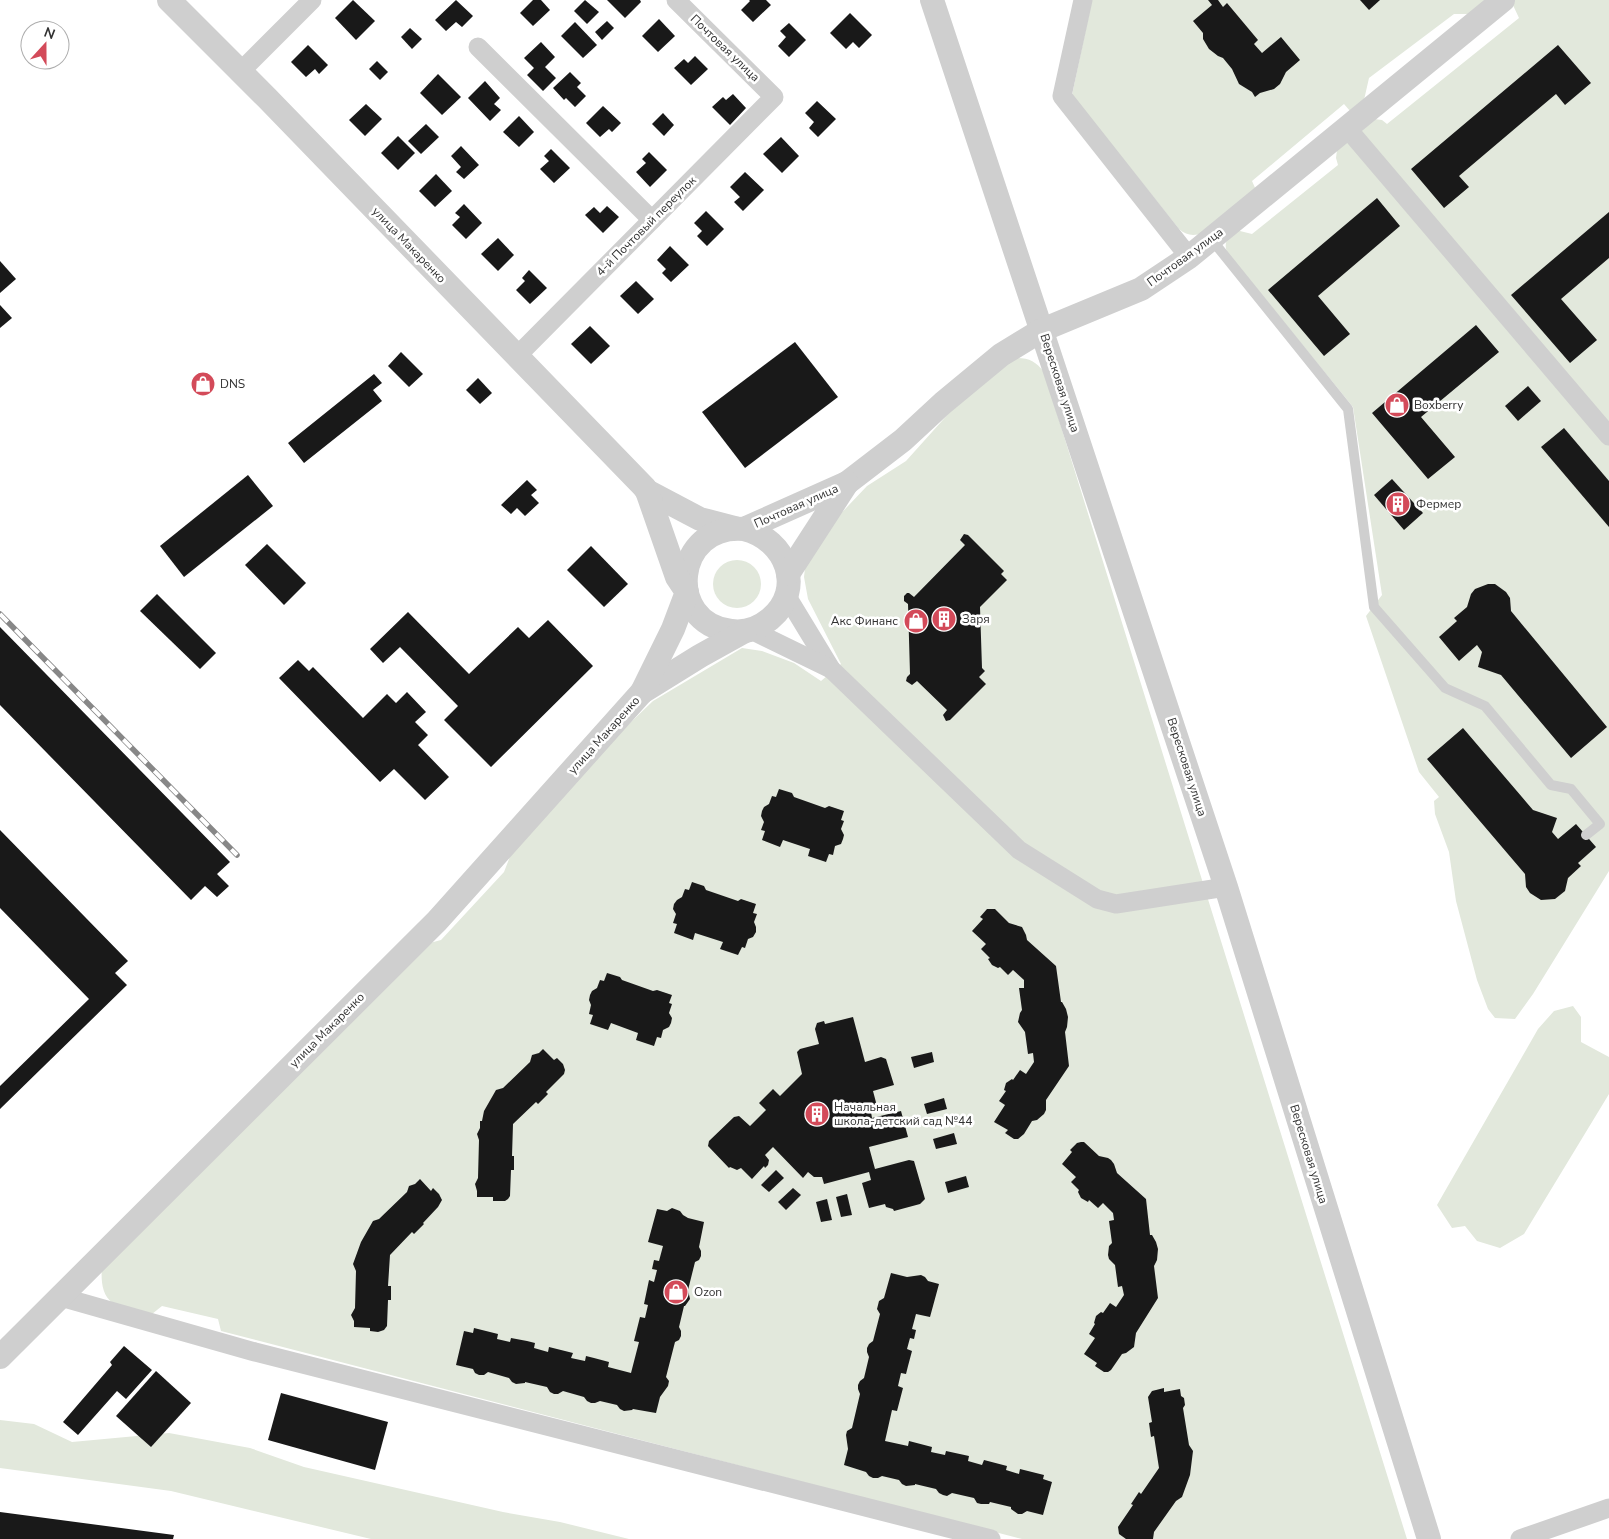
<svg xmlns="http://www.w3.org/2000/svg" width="1609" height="1539" font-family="'Nunito Sans',sans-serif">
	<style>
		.green { fill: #e2e8dc }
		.building { fill: #191919 }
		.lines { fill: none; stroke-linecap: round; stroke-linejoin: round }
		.service { stroke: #cfcfcf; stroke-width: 10 }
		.minor { stroke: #cfcfcf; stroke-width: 19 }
		.tertiary { stroke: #cfcfcf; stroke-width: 24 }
		.rail-casing { stroke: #878787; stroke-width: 5.5 }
		.rail { stroke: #fff; stroke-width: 4; stroke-dasharray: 11; stroke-linecap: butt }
		.labels { text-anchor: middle; stroke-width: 5; stroke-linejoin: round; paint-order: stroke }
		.street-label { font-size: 12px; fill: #323232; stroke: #fff }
		.poi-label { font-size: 12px; fill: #323232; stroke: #fff; text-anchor: start }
	</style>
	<rect width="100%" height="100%" fill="#fff"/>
	<g class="green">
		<path d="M1092,0H1487L1471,14H1454L1369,78L1364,100L1350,111L1344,104L1252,181L1256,190L1203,233C1194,236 1187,236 1179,229L1072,95Z"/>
		<path d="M1515,0H1609V871L1533,994L1515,1019L1495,1018L1488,1009L1477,980L1456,901L1449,852L1435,814L1434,801L1439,797L1419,772L1366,616L1382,595L1353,407L1227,252C1223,241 1229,237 1236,230L1252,234L1338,165L1336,158L1337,150L1374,119L1382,120L1387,124L1519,18L1512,3Z"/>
		<path d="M1017,358C1030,358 1036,362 1044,372L1407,1539H1022L221,1331L218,1319L162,1306L152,1314C144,1312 118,1307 113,1303C101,1295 101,1278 102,1266L426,944L441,940L504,872L514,846L630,723L653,701L742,648L762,651L794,663L821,681L841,664L808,599L804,577L805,568L829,526L867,486L906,461L950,412L1006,363Z"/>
		<circle cx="737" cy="584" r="24"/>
		<polygon points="1573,1006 1581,1017 1581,1042 1609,1057 1609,1094 1524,1234 1500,1248 1477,1241 1465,1226 1452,1228 1437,1205 1538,1029 1554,1011"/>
		<polygon points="0,1420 34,1424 72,1442 169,1433 250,1448 304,1467 503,1512 560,1522 629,1539 371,1539 171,1491 0,1468"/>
	</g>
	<g class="building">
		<polygon points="353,0 375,21 356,40 335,18"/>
		<polygon points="456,0 473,16 462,27 456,22 446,31 435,20"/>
		<polygon points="533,0 541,0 550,10 533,26 520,13"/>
		<polygon points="585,0 599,12 587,24 574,11"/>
		<polygon points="607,0 640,0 641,2 625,18"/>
		<polygon points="749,0 766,0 771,5 753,22 741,10 750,1"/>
		<polygon points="1208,0 1218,0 1223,7 1227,3 1258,40 1254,44 1262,53 1281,37 1300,60 1286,72 1280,84 1274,89 1260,93 1255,97 1252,92 1239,84 1232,69 1223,58 1218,56 1209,49 1203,39 1203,33 1193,21 1212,5"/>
		<polygon points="1360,0 1380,0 1369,10"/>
		<polygon points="850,13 872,35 859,48 853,42 846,49 830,33"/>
		<polygon points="659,19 675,36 658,52 642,36"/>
		<polygon points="607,21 614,28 602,40 595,32"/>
		<polygon points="575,22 597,45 583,58 561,36"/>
		<polygon points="789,23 806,40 789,57 778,46 786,37 780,31"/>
		<polygon points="410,28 422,39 412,49 401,37"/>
		<polygon points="541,42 555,57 545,67 556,78 543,91 527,75 534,68 524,58"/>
		<polygon points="308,45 328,65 319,74 315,69 306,77 291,62"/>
		<polygon points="1558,45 1591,83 1565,105 1556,94 1459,176 1469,187 1444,208 1411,169"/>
		<polygon points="695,56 708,69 691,85 674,68 684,59 688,63"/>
		<polygon points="377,61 388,72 380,80 369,69"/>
		<polygon points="570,72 581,83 577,87 586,96 575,107 566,98 564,100 553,88"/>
		<polygon points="438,74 461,97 442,115 420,93"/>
		<polygon points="485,81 500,98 494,104 501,110 490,121 468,98"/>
		<polygon points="733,94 746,108 730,125 712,107 723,97 726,100"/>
		<polygon points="817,101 836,119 818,137 809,128 814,122 805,113"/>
		<polygon points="366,104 382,119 365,136 349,120"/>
		<polygon points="603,106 621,123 612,132 609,129 600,137 586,123"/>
		<polygon points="663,113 674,125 664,136 652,124"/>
		<polygon points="519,116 534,132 519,147 503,132"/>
		<polygon points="426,124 439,137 421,154 408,141"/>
		<polygon points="398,136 415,153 398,170 381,153"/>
		<polygon points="781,137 799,156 782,173 763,154"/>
		<polygon points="461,146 479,165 464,179 456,172 461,167 451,156"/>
		<polygon points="551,149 570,168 554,183 540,169 549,161 544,156"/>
		<polygon points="649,152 667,170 650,187 636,172 646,163 642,159"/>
		<polygon points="745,172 764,190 743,211 734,202 740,197 730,187"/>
		<polygon points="436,174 452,191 435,207 419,191"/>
		<polygon points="1377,198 1400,226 1318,296 1350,334 1324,356 1268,290"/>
		<polygon points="464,204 482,223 466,239 452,225 460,217 455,213"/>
		<polygon points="607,206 619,217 603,233 585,215 594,207 600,213"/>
		<polygon points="706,211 724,229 707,246 697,236 702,231 694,223"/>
		<polygon points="1609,212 1609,258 1561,299 1597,340 1570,363 1511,295"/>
		<polygon points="498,238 514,255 498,271 481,254"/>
		<polygon points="670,246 689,265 671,282 662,273 666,269 657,260"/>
		<polygon points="0,261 16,279 0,293"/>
		<polygon points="529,270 547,288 530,304 516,290 525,281 522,278"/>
		<polygon points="636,281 654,299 638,314 620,296"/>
		<polygon points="0,305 12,318 0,328"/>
		<polygon points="1476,325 1499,352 1421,417 1455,457 1428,479 1372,413"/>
		<polygon points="590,326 610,346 591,364 571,344"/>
		<polygon points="795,342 838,397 745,468 702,412"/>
		<polygon points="401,352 423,374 409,387 388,366"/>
		<polygon points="374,374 382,383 373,390 382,401 304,463 288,443"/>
		<polygon points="478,378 492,393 480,404 466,390"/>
		<polygon points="1528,386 1541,401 1518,421 1505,406"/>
		<polygon points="1564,428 1609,481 1609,527 1541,447"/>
		<polygon points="248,475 273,506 184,577 160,546"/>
		<polygon points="1392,479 1423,513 1404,530 1374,495"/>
		<polygon points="527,480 537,490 531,495 539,503 525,516 517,508 511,514 501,505"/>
		<polygon points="964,534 968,535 1004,571 1001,574 1007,580 980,607 982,668 985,671 979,677 986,684 950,720 946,721 943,715 947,710 917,681 912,685 906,681 907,677 910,674 908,604 904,601 904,596 907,593 909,593 914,597 965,545 960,540"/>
		<polygon points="267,544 306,583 284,605 245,565"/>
		<polygon points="591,546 628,584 604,607 567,570"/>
		<polygon points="1488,584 1495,584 1506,592 1510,598 1511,611 1607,727 1571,758 1501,675 1478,667 1482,652 1477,645 1459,661 1439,637 1457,621 1454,618 1467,607 1471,594 1475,589"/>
		<polygon points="157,594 216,653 200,669 140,611"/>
		<polygon points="408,612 469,674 518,627 529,638 548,620 593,666 491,767 444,720 458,706 400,647 383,663 370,649"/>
		<polygon points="0,627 230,862 217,874 229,886 217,897 205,886 191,900 0,705"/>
		<polygon points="298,660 309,671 313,667 363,718 387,694 396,703 407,692 426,712 415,722 428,735 418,745 449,777 425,800 394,769 380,782 279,678"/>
		<polygon points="1463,728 1533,810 1557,818 1552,832 1558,839 1576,824 1596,847 1578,863 1581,866 1568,878 1565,891 1555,899 1541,900 1530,893 1526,887 1525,874 1427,759"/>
		<polygon points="779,789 792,793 794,797 825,808 829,806 844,811 841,820 844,821 841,829 844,835 843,839 841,844 835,846 833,855 829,854 826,862 808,856 810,849 783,840 780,847 762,840 765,831 761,830 764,822 761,816 762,811 764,807 769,804 772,796 776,797"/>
		<polygon points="0,830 128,961 115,973 127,985 0,1109 0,1086 89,999 0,908"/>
		<polygon points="692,882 704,886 706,890 738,901 741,899 756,904 753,913 757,914 754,922 756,927 756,932 753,937 748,939 745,948 742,947 738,955 720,949 723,942 695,933 693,940 674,933 677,924 673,923 676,914 673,909 674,904 677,900 682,897 685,889 689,890"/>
		<polygon points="987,909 995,909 1009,923 1022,927 1026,935 1027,940 1056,966 1061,1002 1062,1002 1066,1009 1068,1017 1067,1027 1065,1032 1069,1066 1046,1100 1046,1110 1044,1114 1037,1120 1032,1121 1024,1134 1018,1139 1014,1139 1005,1133 1008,1130 994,1122 1005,1105 999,1101 1006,1091 1004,1090 1006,1083 1012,1079 1013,1080 1020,1070 1026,1074 1034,1062 1033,1053 1028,1054 1025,1032 1018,1022 1020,1013 1022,1010 1019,988 1024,988 1024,980 1013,970 1008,975 1000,967 998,968 992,965 988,959 990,958 981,949 986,944 972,931 983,919 980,917"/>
		<polygon points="607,973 620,977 622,980 653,991 657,990 672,995 669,1003 672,1004 669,1013 672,1018 671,1023 669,1027 663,1030 661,1038 657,1037 654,1046 636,1040 638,1033 611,1023 608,1030 590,1024 593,1015 589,1014 591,1005 589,1000 590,995 592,991 597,988 600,980 604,981"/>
		<polygon points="853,1017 865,1062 881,1057 886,1059 894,1085 873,1091 878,1110 871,1112 872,1118 901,1111 908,1137 869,1147 875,1169 909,1160 914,1161 925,1199 920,1204 894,1211 893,1209 886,1207 885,1204 869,1208 862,1183 871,1180 869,1172 824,1184 822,1177 814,1177 808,1172 803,1178 773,1147 765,1155 769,1160 768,1165 765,1168 764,1166 752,1179 741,1168 737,1170 730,1167 729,1168 708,1146 709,1141 734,1117 739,1116 750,1126 766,1110 759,1103 773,1089 780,1096 802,1074 797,1052 800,1049 819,1044 815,1029 817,1023 824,1021 825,1024"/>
		<polygon points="543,1049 554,1060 557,1058 563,1064 565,1070 564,1074 546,1092 548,1094 538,1104 536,1102 513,1124 512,1156 514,1156 514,1170 511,1170 510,1196 508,1199 505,1201 493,1201 493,1197 477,1197 477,1191 475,1184 478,1178 479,1140 477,1134 480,1128 480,1121 482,1121 484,1111 496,1090 503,1088 530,1062 532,1055 539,1053"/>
		<polygon points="932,1052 934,1062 914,1068 911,1057"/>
		<polygon points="944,1098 947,1109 927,1114 924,1104"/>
		<polygon points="954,1133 957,1144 936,1149 933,1139"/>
		<polygon points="1081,1142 1084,1142 1099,1156 1108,1158 1111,1160 1114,1164 1117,1173 1146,1199 1150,1235 1152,1235 1156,1242 1158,1249 1157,1260 1154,1266 1158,1298 1136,1333 1134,1347 1126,1353 1122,1354 1111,1370 1108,1372 1104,1372 1095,1366 1097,1363 1084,1354 1095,1338 1089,1334 1095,1324 1094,1323 1096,1316 1101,1312 1103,1313 1110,1303 1116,1307 1124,1295 1122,1286 1118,1287 1115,1265 1109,1259 1108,1255 1109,1246 1112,1243 1109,1221 1114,1220 1113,1213 1103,1203 1098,1208 1089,1200 1088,1202 1081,1198 1078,1192 1079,1190 1071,1182 1076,1177 1062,1164 1072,1152 1070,1150 1077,1143"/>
		<polygon points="776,1170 784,1178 769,1192 761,1185"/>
		<polygon points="966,1176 969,1187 948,1193 945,1182"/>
		<polygon points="420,1179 431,1191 433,1188 439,1194 442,1200 438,1207 423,1223 424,1224 414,1234 412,1232 390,1255 388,1286 391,1286 391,1300 388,1300 387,1326 384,1330 378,1332 370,1331 370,1328 354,1327 354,1321 351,1315 355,1308 356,1271 353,1264 361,1242 373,1221 379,1219 407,1192 409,1186 415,1184"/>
		<polygon points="793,1188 801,1195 786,1210 778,1202"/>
		<polygon points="847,1194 852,1215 841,1217 836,1197"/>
		<polygon points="827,1199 832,1220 821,1222 816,1202"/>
		<polygon points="672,1208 680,1211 683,1215 688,1218 704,1222 699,1247 701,1251 701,1256 699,1260 695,1262 688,1290 690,1299 685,1306 684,1306 679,1327 681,1331 681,1336 679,1340 675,1342 666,1377 669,1381 668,1386 660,1397 656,1413 633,1409 632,1410 624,1411 620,1409 617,1405 600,1401 595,1403 591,1403 587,1401 584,1397 563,1391 558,1394 554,1394 550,1392 547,1387 525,1382 525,1383 516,1384 512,1382 509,1378 488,1372 484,1375 479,1375 475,1373 473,1369 456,1365 464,1331 473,1333 474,1328 498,1334 497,1339 510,1342 511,1338 527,1341 535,1343 534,1348 548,1352 549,1347 573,1353 571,1358 585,1361 586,1356 594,1358 609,1362 608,1367 631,1373 639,1342 634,1341 640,1317 645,1318 648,1305 644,1304 649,1280 654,1282 657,1270 652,1269 654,1260 659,1261 663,1246 648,1242 657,1209 667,1211"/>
		<polygon points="891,1273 907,1277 921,1275 925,1277 928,1281 939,1284 930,1317 916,1314 912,1329 916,1330 914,1339 910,1338 907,1349 912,1351 908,1366 906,1374 901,1373 898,1386 903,1388 897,1411 892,1410 885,1441 908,1446 909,1441 932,1447 931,1452 945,1455 946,1451 969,1456 968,1461 982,1465 984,1460 1007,1466 1006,1470 1019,1474 1020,1469 1044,1475 1043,1479 1052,1482 1043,1515 1027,1511 1022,1514 1018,1514 1011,1509 1011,1507 990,1502 989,1504 981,1504 977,1503 974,1498 952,1493 947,1496 943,1495 939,1493 936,1489 915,1484 915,1485 906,1486 902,1484 899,1480 882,1476 878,1478 873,1478 869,1476 866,1472 844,1465 848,1449 846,1435 847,1431 852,1428 860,1394 858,1389 858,1385 860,1381 864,1378 869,1357 867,1352 867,1348 869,1344 873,1341 880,1314 877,1309 879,1301 884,1298"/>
		<polygon points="124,1346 152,1370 126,1399 117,1391 78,1435 63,1422 112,1365 110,1362"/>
		<polygon points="156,1371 191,1403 151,1447 116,1416"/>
		<polygon points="1164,1388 1164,1392 1180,1389 1181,1396 1184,1398 1185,1405 1183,1408 1189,1445 1193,1451 1190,1475 1182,1497 1176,1501 1154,1532 1153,1539 1126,1539 1119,1534 1118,1527 1133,1505 1131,1504 1139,1492 1141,1494 1159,1468 1154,1436 1151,1437 1149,1423 1152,1422 1148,1397 1152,1391"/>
		<polygon points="281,1393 388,1422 375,1470 268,1440"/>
		<polygon points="0,1512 174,1535 173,1539 0,1539"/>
	</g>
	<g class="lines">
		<polyline class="service" points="1212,240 1348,409 1374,607 1445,688 1485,706 1551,785 1571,789 1600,824 1586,835"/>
		<g class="minor">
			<polyline points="1083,0 1062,96 1189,257"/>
			<polyline points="478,47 652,220"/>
			<polyline points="241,71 312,0"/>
			<polyline points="1347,128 1609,436"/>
			<polyline points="517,356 774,97 676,0"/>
			<polyline points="786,595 831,669"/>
			<polyline points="751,630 831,669 1019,850 1097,899 1116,904 1226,887"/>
			<polyline points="61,1297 255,1352 991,1539"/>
			<polyline points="1520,1539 1609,1508"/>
		</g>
		<g class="tertiary">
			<polyline points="932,0 1226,887 1429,1539"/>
			<polyline points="647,491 700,519 735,528"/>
			<path d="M744,529C786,539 806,589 770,619C759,628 745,633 731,631C664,623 674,523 744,529L847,483L903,440L943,403L1001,355L1042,330L1141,289L1189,257L1503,0"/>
			<polyline points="788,574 847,483"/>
			<polyline points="642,692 700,656 745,631"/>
			<polyline points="0,1357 437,921 642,692 673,629 687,592 677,577 647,491 644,487 267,98 169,0"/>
		</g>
		<defs>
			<polyline id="rail" points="0,614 237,855"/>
		</defs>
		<use href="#rail" class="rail-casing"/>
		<use href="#rail" class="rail"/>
	</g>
	<defs>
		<symbol id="shop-disc" viewBox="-11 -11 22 22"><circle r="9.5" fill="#d34a59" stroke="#fff"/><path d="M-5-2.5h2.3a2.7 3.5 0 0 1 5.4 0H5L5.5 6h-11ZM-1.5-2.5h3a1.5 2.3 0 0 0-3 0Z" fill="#fff"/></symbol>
		<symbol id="building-disc" viewBox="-11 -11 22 22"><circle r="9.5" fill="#d34a59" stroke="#fff"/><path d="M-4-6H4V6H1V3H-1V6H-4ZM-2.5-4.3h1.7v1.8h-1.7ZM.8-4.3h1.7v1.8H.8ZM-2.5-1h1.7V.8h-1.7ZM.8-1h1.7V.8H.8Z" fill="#fff"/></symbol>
	</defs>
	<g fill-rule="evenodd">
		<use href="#shop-disc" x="189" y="370" width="28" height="28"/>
		<use href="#shop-disc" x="1383" y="391" width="28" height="28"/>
		<use href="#building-disc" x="1384" y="490" width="28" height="28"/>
		<use href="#building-disc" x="930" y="605" width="28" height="28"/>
		<use href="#shop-disc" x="902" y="607" width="28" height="28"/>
		<use href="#building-disc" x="803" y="1100" width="28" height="28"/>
		<use href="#shop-disc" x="662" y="1278" width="28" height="28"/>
	</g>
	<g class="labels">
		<g class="street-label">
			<text transform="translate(725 48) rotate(44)" y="4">Почтовая улица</text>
			<text transform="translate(646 226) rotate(-45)" y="4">4-й Почтовый переулок</text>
			<text transform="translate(409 245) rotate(46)" y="4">улица Макаренко</text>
			<text transform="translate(1185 257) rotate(-36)" y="4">Почтовая улица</text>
			<text transform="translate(1060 383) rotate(72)" y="4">Вересковая улица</text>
			<text transform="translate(796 506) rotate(-24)" y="4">Почтовая улица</text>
			<text transform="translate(604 735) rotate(-48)" y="4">улица Макаренко</text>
			<text transform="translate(1187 767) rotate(72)" y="4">Вересковая улица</text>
			<text transform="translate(327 1030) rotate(-45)" y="4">улица Макаренко</text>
			<text transform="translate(1309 1154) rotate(73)" y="4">Вересковая улица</text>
		</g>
		<g class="poi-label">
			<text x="220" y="388">DNS</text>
			<text x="1414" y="409">Boxberry</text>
			<text x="1416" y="508">Фермер</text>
			<text x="962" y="623">Заря</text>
			<text x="898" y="625" text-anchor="end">Акс Финанс</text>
			<text x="834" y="1111">Начальная<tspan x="834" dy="14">школа-детский сад №44</tspan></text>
			<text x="694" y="1296">Ozon</text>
		</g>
	</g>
	<g transform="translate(45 45) rotate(21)"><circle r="24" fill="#ffffff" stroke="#adadad"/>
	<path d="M0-4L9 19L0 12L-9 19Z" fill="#d34a59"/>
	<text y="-8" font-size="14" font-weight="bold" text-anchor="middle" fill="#323232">N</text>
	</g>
</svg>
